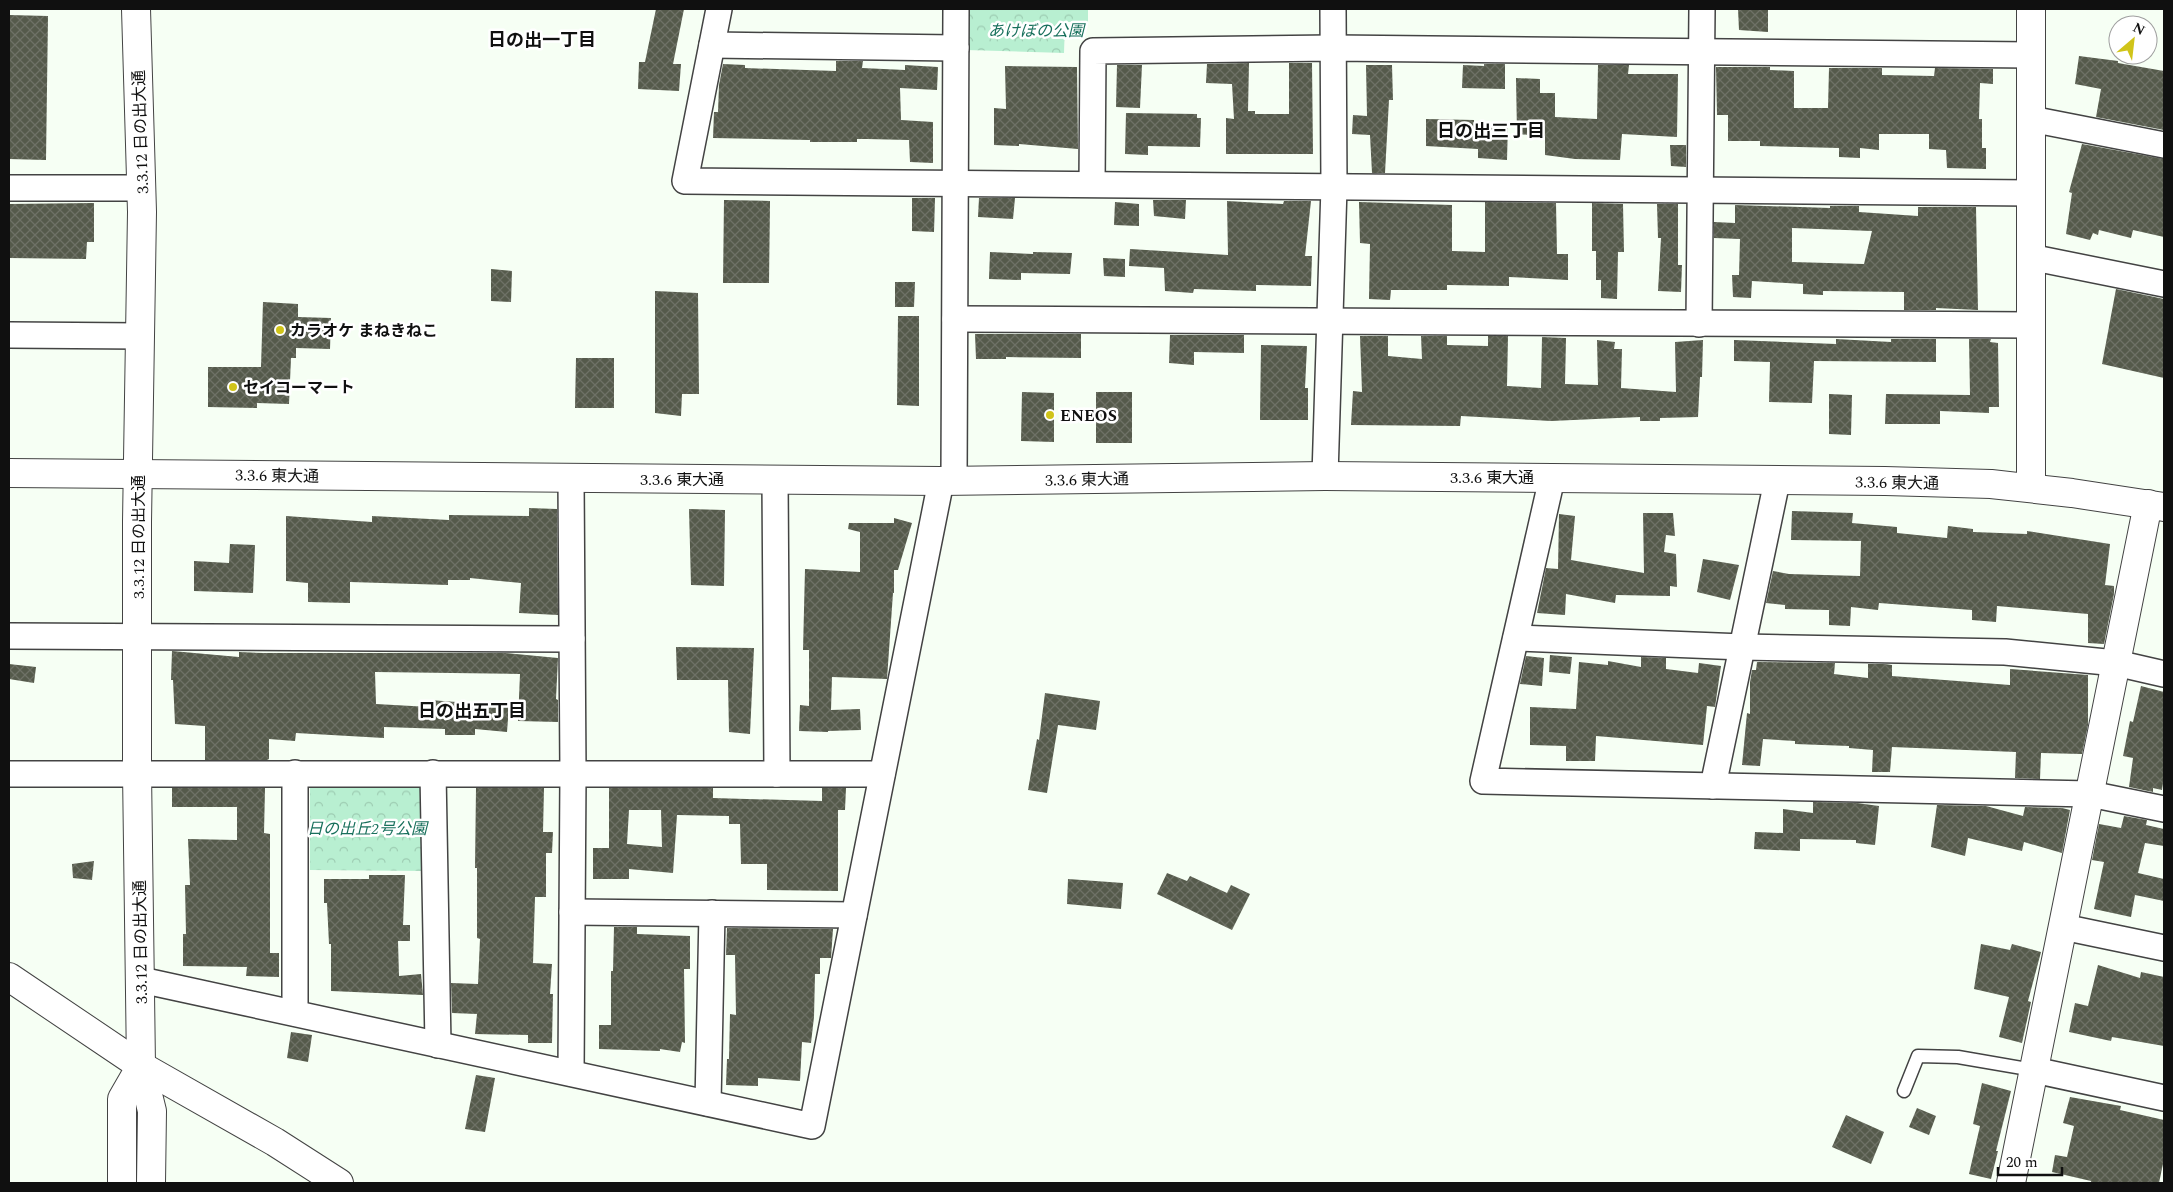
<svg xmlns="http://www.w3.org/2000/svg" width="2173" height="1192" font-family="Spectral,'Noto Sans JP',serif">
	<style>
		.park { fill: url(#park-crowns) }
		.building { fill: url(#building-cross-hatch); fill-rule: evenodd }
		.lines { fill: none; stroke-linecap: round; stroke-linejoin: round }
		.service-casing { stroke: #434343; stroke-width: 15 }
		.minor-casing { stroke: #434343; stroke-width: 28 }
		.tertiary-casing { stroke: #434343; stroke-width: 30 }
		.service { stroke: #fff; stroke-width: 12 }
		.minor { stroke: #fff; stroke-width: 25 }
		.tertiary { stroke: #fff; stroke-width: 28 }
		.poi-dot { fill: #d0c419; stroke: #fff; stroke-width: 2 }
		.labels { text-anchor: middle; stroke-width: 5; stroke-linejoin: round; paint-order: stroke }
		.park-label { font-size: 16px; font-style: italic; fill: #18705c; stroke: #fff }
		.street-label { font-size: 16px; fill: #101010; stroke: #fff }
		.poi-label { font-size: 16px; font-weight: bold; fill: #101010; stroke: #fff; text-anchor: start }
		.neighbourhood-label { font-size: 18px; font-weight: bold; fill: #101010; stroke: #fff }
	</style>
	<defs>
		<pattern id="park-crowns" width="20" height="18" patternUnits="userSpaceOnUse" patternTransform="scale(1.25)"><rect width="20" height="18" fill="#b8efd1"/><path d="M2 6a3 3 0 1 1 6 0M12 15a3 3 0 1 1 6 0" fill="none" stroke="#9dccb2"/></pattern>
		<pattern id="building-cross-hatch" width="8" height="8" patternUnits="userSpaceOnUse" patternTransform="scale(1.25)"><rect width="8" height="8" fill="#555a4b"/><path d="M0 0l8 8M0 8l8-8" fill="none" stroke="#6e7166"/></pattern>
	</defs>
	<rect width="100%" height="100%" fill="#f6fff4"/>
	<g class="park">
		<polygon points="967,9 1088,9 1088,22 1065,22 1064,53 966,50"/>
		<polygon points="310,786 424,786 425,871 310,870"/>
	</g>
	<g class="building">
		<polygon points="656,9 684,9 673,64 681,64 679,91 638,89 639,62 645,62"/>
		<polygon points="1738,9 1768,9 1768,32 1739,30"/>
		<polygon points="9,15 48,16 46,160 9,159"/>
		<polygon points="2079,56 2118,61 2118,63 2164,71 2164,130 2096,117 2101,89 2075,84"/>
		<polygon points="836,61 863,61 862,68 905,70 905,65 938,67 937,90 900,88 901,120 933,122 933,163 910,162 909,140 867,139 857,139 857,142 810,142 810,140 713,138 714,112 718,112 719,85 723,64 745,65 745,68 836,71"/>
		<polygon points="1249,63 1248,111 1255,111 1255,114 1289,114 1289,63 1312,63 1313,154 1226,154 1226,118 1234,119 1232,84 1206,83 1207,64"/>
		<polygon points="1484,64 1505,64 1505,89 1462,88 1463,65 1484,66"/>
		<polygon points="1117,65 1142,65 1140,108 1116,107"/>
		<polygon points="1366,65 1392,65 1393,100 1389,100 1385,173 1372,173 1370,135 1352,134 1353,115 1367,116"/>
		<polygon points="1598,65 1629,65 1628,74 1678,74 1677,137 1622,134 1620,160 1575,159 1545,155 1545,136 1517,134 1516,78 1540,79 1540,93 1555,93 1555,117 1597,119"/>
		<polygon points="1005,66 1077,67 1078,149 1019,144 1019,146 994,145 994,108 1006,109"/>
		<polygon points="1716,67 1770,67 1770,70 1794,71 1794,108 1828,108 1829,68 1882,68 1882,75 1934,76 1935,68 1993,69 1993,84 1980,83 1979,119 1982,119 1982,148 1986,148 1986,169 1947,168 1946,150 1929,149 1929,134 1879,134 1879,150 1860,148 1860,158 1839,157 1839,148 1760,146 1760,141 1728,141 1728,115 1717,115"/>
		<polygon points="1126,113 1197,114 1197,118 1201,118 1200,147 1148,146 1148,155 1125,154"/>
		<polygon points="1426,119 1474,120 1474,122 1508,123 1507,160 1478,158 1478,149 1426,146"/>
		<polygon points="2082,144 2164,159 2164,237 2133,230 2131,238 2099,230 2098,235 2093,233 2090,240 2066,234 2072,193 2069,192"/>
		<polygon points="1670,145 1686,145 1686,167 1671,166"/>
		<polygon points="912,198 935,198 934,232 912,231"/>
		<polygon points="979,198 1015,198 1013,219 978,217"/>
		<polygon points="724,200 770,201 769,283 723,283"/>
		<polygon points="1153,200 1186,200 1185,219 1154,216"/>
		<polygon points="1227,201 1283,204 1284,201 1311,201 1305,256 1312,256 1311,286 1256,285 1256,291 1194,289 1193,293 1165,291 1164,268 1129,266 1130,249 1228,255"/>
		<polygon points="1115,202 1139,204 1139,226 1114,225"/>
		<polygon points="1359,202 1452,205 1452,251 1485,252 1485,202 1556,203 1557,254 1568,254 1568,280 1509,277 1509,286 1447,285 1447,290 1391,290 1390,300 1369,299 1370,244 1360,243"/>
		<polygon points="94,203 94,242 87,242 86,259 9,258 9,204"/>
		<polygon points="1592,203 1623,204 1624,252 1618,252 1617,299 1601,298 1601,280 1596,280 1596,251 1592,251"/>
		<polygon points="1657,204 1678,204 1678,265 1682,265 1681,292 1658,291 1661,238 1658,238"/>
		<path d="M1735,205L1830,208V206H1859V212L1918,216V207H1976L1978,310L1936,308V310H1904V292L1823,291V295L1803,294V284L1752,281L1751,298L1733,297L1732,275H1739L1740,239L1714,238V222L1735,223ZM1792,228L1872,231L1864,264L1792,262Z"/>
		<polygon points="990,252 1033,254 1033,252 1072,253 1070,274 1021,273 1021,280 989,279"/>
		<polygon points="1103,258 1125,259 1125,277 1104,276"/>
		<polygon points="491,269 512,271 511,302 491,301"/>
		<polygon points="895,282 915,282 914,307 895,307"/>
		<polygon points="2116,289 2164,299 2164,378 2102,364"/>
		<polygon points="655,291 698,293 699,394 682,394 681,416 655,413"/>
		<polygon points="263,302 298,304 298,317 331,318 330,349 296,348 296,358 291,358 289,404 257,403 257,408 208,407 208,367 261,367"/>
		<polygon points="898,316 919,316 919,406 897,405"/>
		<polygon points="975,334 1081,334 1081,358 1006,357 1006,359 976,359"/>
		<polygon points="1170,335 1244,335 1244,353 1194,352 1194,365 1169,363"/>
		<polygon points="1360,336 1388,336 1388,356 1422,359 1421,336 1447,336 1447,345 1488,346 1488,336 1508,336 1507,386 1541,388 1542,337 1566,338 1565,384 1598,385 1597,340 1615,342 1614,349 1622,349 1621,388 1676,392 1675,342 1703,340 1702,377 1700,377 1698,417 1660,418 1660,421 1640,421 1640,417 1551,421 1461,416 1460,426 1351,425 1353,391 1362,392"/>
		<polygon points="1836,339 1891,342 1891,339 1936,339 1936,362 1814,361 1812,403 1769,402 1770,362 1734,361 1734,340 1836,344"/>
		<polygon points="1969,339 1991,339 1990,342 1998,343 1999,407 1989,407 1989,413 1940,411 1940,424 1885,424 1886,394 1970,395"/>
		<polygon points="1261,345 1307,346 1305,388 1308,388 1308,420 1260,420"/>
		<polygon points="576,358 614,358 614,408 575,408"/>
		<polygon points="1022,392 1054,393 1054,442 1021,441"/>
		<rect x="1096" y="392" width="36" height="51"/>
		<polygon points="1829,394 1852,395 1851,435 1829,434"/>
		<polygon points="529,508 557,509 558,615 519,613 521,583 470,578 470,580 448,580 448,585 350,582 350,603 308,602 308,583 286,581 286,516 372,522 372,516 449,520 449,515 529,516"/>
		<polygon points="689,509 725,510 724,586 691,585"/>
		<polygon points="1792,511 1853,513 1852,523 1897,527 1897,533 1947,538 1948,526 1973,529 1973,532 2027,534 2027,531 2110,544 2105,585 2114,586 2114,594 2104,644 2088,643 2088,614 1997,606 1996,622 1972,620 1972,610 1879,603 1878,610 1851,607 1850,626 1829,625 1829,610 1785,609 1785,605 1766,603 1773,571 1789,574 1860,576 1861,541 1791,540"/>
		<polygon points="1643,513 1673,513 1675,536 1666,535 1664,552 1676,554 1677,587 1670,586 1670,596 1616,595 1615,603 1566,594 1565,615 1537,613 1546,568 1558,569 1559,514 1575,516 1571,560 1644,573"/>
		<polygon points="894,518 912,523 898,570 894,570 894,593 893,593 887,679 832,677 831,710 860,709 861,730 828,731 828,732 799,731 800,705 809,706 809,650 803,650 805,569 860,572 860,532 848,529 849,523 894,523"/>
		<polygon points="230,544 255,545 253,593 194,591 194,561 229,563"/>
		<polygon points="1703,559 1739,565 1730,600 1697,592"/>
		<polygon points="676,647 754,648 750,734 729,732 728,680 677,680"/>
		<polygon points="172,651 239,657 239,652 263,653 506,653 558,658 556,699 558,700 558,722 518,721 520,674 375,672 376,704 430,707 430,700 509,706 507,732 475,729 475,735 445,735 445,729 384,727 384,738 296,733 295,741 269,739 269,759 267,760 205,760 205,726 175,724 173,680 171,680"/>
		<polygon points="1550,655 1572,657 1570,674 1549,672"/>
		<polygon points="1526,656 1544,658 1542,686 1520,684"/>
		<polygon points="1641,657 1666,658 1666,669 1698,673 1699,663 1721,666 1715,707 1707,706 1703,745 1596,736 1595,761 1566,761 1566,746 1530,745 1530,707 1576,709 1579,662 1608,665 1608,661 1641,667"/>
		<polygon points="1757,662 1835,663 1834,674 1868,678 1868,664 1885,664 1892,665 1892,676 2010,685 2010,669 2088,675 2088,725 2082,754 2041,753 2040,779 2015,778 2016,752 1892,747 1890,772 1872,772 1873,750 1849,748 1849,746 1795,744 1795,741 1763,739 1760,766 1742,765 1747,713 1750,714 1750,682 1752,670 1756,670"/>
		<polygon points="9,664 36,667 34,683 9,679"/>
		<polygon points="2141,686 2164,692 2164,776 2162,790 2153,788 2153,792 2129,787 2133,758 2123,756 2130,721 2133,722"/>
		<polygon points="1045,693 1100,701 1096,730 1058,725 1047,793 1028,790 1037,739 1039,740"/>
		<polygon points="172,788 265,788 264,833 270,834 270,953 279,953 279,977 246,976 247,967 183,966 183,934 186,934 185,885 190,885 188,839 237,840 237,807 172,807"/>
		<polygon points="476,788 544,788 543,832 553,832 552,853 546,853 546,897 535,897 533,963 552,964 550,994 553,994 552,1043 528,1043 528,1035 475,1034 477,1014 452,1013 451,983 478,984 480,939 477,938 477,868 475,868"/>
		<path d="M609,788H713V798L822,801V788H846L845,810H838V891L767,890V864H741L740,824H729V816L677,815L673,873L629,869V879H593V848H609ZM629,810H661L662,847L627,844Z"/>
		<polygon points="1813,802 1857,803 1879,806 1875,845 1856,843 1856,840 1800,839 1800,851 1754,849 1755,832 1783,833 1783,809 1813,813"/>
		<polygon points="1937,805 1986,806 2023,816 2025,807 2062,808 2070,810 2062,853 2024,842 2022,851 1968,838 1965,856 1931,847"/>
		<polygon points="2124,816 2147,820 2146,825 2164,829 2164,846 2145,843 2138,873 2164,879 2164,901 2135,895 2131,917 2094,909 2104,862 2092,860 2099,824 2121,828"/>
		<polygon points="94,861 92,880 73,878 72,864"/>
		<polygon points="1167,873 1187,881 1190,876 1227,893 1231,885 1250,894 1232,930 1157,894"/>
		<polygon points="369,875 405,875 403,925 410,925 410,941 398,941 399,976 421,974 423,995 331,991 331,944 329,944 327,903 324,903 324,879 369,879"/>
		<polygon points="1068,879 1123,883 1121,909 1067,904"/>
		<polygon points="614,927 637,927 637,934 690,936 690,969 684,969 685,1043 682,1042 680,1052 660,1049 660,1051 599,1049 599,1025 611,1025 611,971 613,971"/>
		<polygon points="727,928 833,929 831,958 820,958 820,974 815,974 814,1017 811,1043 802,1042 800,1081 758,1078 758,1086 726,1085 727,1059 729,1059 730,1014 736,1015 735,955 726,955"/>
		<polygon points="1981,944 2010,950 2012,944 2041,952 2028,1001 2031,1002 2022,1043 1999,1037 2009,997 1974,989"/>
		<polygon points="2098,965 2140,978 2141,972 2164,977 2164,1046 2112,1037 2111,1041 2069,1032 2075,1003 2088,1006"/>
		<polygon points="291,1032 312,1035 308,1062 287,1058"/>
		<polygon points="476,1075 495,1078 485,1132 465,1129"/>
		<polygon points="1982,1083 2011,1091 1996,1151 1998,1151 1991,1179 1969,1174 1980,1126 1973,1124"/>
		<polygon points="2070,1097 2121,1106 2120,1110 2164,1120 2164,1159 2159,1183 2091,1183 2091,1181 2052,1172 2055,1155 2067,1157 2074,1126 2063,1123"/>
		<polygon points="1917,1108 1936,1116 1929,1135 1909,1127"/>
		<polygon points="1846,1115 1884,1132 1871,1164 1832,1147"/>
	</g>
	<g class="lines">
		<defs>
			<polyline id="service" points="1904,1091 1918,1056 1958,1057 2034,1070"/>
			<g id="minor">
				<polyline points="719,9 685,181 2032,193"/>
				<polyline points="712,45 956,48"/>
				<polyline points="2031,119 2164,145"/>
				<polyline points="1092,184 1093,51 1333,48 2031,55"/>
				<polyline points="9,188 142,188"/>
				<polyline points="2030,257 2164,284"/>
				<polyline points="955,319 2030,325"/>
				<polyline points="1699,324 1702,9"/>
				<polyline points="9,335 140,336"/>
				<polyline points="1325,476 1334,187 1333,9"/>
				<polyline points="1552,478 1483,781 2090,794 2164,809"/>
				<polyline points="571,479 573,774 571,1073"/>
				<polyline points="775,479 777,774"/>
				<polyline points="954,480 956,9"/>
				<polyline points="9,636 572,639"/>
				<polyline points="1516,638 1743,647 2005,652 2116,663 2164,674"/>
				<polyline points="433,773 438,1045"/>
				<polyline points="9,774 882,774"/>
				<polyline points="1713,786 1777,481"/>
				<polyline points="572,912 854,915"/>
				<polyline points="2063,927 2164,948"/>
				<polyline points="141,980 812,1126 941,481"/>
				<polyline points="295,1013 295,773"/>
				<polyline points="2034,1070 2164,1098"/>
				<polyline points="708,1103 712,913"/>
			</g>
			<g id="tertiary">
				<polyline points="136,9 142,212 137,522 137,772 141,1066 152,1111 151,1183"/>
				<polyline points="9,473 941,481 1325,476 1885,481 1991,484 2072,493 2164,507"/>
				<polyline points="2031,488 2031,9"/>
				<polyline points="9,977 141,1066 275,1142 339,1183"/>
				<polyline points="122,1183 122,1099 141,1066"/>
				<polyline points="2011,1183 2148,504"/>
			</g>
		</defs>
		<use href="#service" class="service-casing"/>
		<use href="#minor" class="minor-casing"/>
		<use href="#tertiary" class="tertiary-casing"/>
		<use href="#service" class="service"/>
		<use href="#minor" class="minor"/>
		<use href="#tertiary" class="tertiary"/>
	</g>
	<g class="poi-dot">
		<circle cx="280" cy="330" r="5"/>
		<circle cx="233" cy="387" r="5"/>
		<circle cx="1050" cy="415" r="5"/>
	</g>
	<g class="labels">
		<g class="park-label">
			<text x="1036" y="36">あけぼの公園</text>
			<text x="367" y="834">日の出丘2号公園</text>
		</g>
		<g class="street-label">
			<text transform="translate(140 132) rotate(-92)" y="6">3.3.12 日の出大通</text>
			<text transform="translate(277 475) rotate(1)" y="6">3.3.6 東大通</text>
			<text x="1492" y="483">3.3.6 東大通</text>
			<text x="682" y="485">3.3.6 東大通</text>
			<text transform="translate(1087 479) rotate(-1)" y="6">3.3.6 東大通</text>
			<text transform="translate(1897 482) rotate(1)" y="6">3.3.6 東大通</text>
			<text transform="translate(138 537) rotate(-90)" y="6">3.3.12 日の出大通</text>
			<text transform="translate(140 942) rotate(-91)" y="6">3.3.12 日の出大通</text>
		</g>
		<g class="poi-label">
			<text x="290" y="336">カラオケ まねきねこ</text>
			<text x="243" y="393">セイコーマート</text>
			<text x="1060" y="421">ENEOS</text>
		</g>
		<g class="neighbourhood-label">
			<text x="542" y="46">日の出一丁目</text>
			<text x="1491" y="137">日の出三丁目</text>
			<text x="472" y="717">日の出五丁目</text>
		</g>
	</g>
	<rect width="2173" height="1192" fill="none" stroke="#101010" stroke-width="20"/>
	<g transform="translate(2133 40) rotate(28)"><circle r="24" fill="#ffffff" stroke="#9f9f9f"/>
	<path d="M0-4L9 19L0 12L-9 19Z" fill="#d0c419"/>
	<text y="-8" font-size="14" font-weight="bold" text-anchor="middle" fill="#101010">N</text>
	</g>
	<path d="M1998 1167v8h64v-8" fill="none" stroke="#101010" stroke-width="2.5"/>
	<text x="2006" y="1167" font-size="15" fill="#101010" stroke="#ffffff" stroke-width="4" paint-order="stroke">20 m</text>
</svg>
